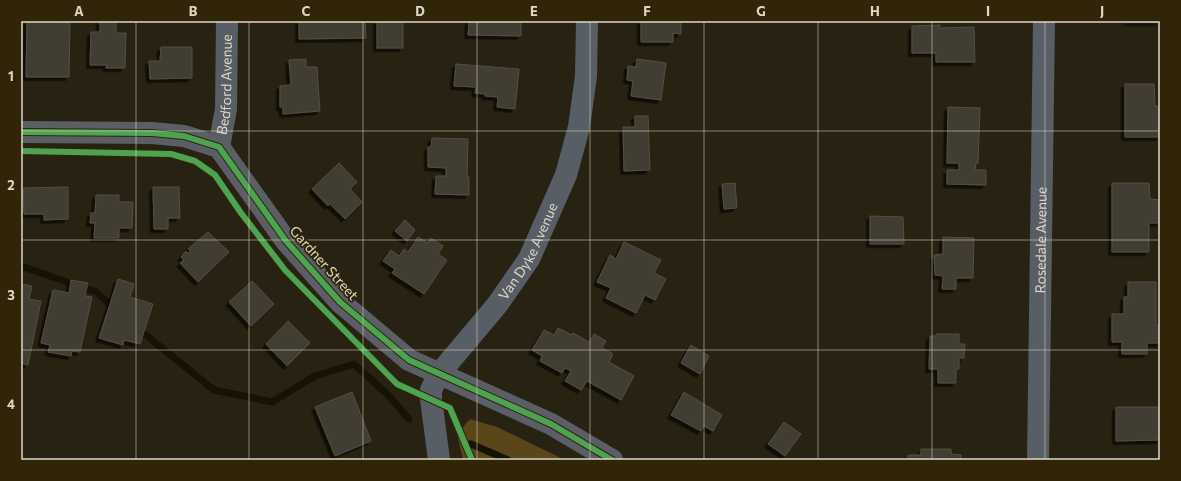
<svg xmlns="http://www.w3.org/2000/svg" width="1181" height="481" font-family="Commissioner,sans-serif">
	<style>
		.forest { fill: #594619 }
		.lines { fill: none; stroke-linecap: round; stroke-linejoin: round }
		.stream { stroke: #171206; stroke-width: 7 }
		.building { fill: #423d31; stroke: #534f42; filter: url(#shadow) }
		.path { stroke: #5e5f60; stroke-width: 2.5; stroke-dasharray: 2 3; stroke-linecap: butt }
		.street { stroke: #575e65; stroke-width: 22 }
		.secondary { stroke: #595f65; stroke-width: 22 }
		.cycleway-casing { stroke: #312509; stroke-width: 8 }
		.cycleway { stroke: #4ca352; stroke-width: 6 }
		.grid { fill: none; stroke: #ded7c7; stroke-width: 1; stroke-opacity: 0.55 }
		.labels { text-anchor: middle; stroke-width: 3.5; stroke-linejoin: round; paint-order: stroke }
		.street-label { font-size: 14px; fill: #ded7c7; stroke: #312509 }
		.neatline { fill: none; stroke: #ded7c7; stroke-width: 1.5 }
		.grid-label { font-size: 13px; text-anchor: middle; font-weight: bold; fill: #ded7c7 }
	</style>
	<defs>
		<filter id="shadow"><feDropShadow dx="-3.5" dy="3.5" stdDeviation="0" flood-color="#0009"/></filter>
	</defs>
	<rect width="100%" height="100%" fill="#282212"/>
	<polygon class="forest" points="470,419 497,427 565,460 463,460 457,434"/>
	<g class="lines">
		<g class="stream">
			<polyline points="21,266 96,292 116,310"/>
			<polyline points="137,328 214,390 272,402 315,376 354,364 387,394 409,419"/>
			<polyline points="471,444 508,460"/>
		</g>
	</g>
	<g class="building">
		<polygon points="27,21 70,22 69,77 26,77"/>
		<polygon points="100,21 116,21 116,33 126,33 125,68 106,68 107,65 90,65 91,32 100,32"/>
		<polygon points="299,21 365,21 366,38 299,39"/>
		<rect x="377" y="21" width="26" height="27"/>
		<polygon points="469,21 521,21 521,36 468,35"/>
		<polygon points="641,21 681,21 681,34 673,33 673,42 641,42"/>
		<rect x="1127" y="21" width="33" height="1"/>
		<polygon points="940,25 940,28 974,27 975,62 936,62 936,53 912,53 912,26"/>
		<polygon points="161,47 192,47 192,78 150,79 149,61 160,61"/>
		<polygon points="306,59 306,67 317,67 320,111 283,114 283,107 280,107 280,86 291,85 289,60"/>
		<polygon points="637,59 666,63 661,100 631,96 633,81 627,80 628,66 636,67"/>
		<polygon points="456,64 519,69 515,109 497,107 498,97 485,96 486,94 475,93 476,87 454,86"/>
		<polygon points="1125,84 1154,84 1155,106 1160,106 1160,137 1125,137"/>
		<polygon points="948,107 980,108 978,163 976,163 975,170 986,170 986,185 947,184 947,170 959,170 959,163 947,163"/>
		<polygon points="635,116 648,116 650,170 624,171 623,127 635,127"/>
		<polygon points="432,138 468,139 467,177 469,177 469,195 435,194 436,176 446,176 446,168 428,167 428,147 431,147"/>
		<polygon points="339,163 357,182 350,189 362,202 345,219 330,204 328,206 312,189"/>
		<polygon points="735,183 737,208 724,209 722,184"/>
		<polygon points="1112,183 1149,183 1150,199 1160,200 1160,223 1149,223 1149,252 1112,252"/>
		<polygon points="68,187 68,219 44,220 44,214 24,214 23,188"/>
		<polygon points="153,187 179,187 180,218 168,218 168,229 154,229"/>
		<polygon points="96,195 119,195 119,202 133,202 132,228 119,228 119,238 94,238 95,223 90,223 91,213 95,213"/>
		<polygon points="870,216 903,217 904,244 870,244"/>
		<polygon points="405,220 415,230 407,241 395,231"/>
		<polygon points="208,232 229,252 198,282 180,263 184,260 181,257 186,251 188,253 191,251 188,249"/>
		<polygon points="418,237 428,243 431,238 443,246 438,254 447,260 424,294 392,273 395,269 383,261 391,250 399,256 404,249 408,252"/>
		<polygon points="943,237 974,238 973,278 956,278 956,289 942,289 943,276 935,275 934,255 943,254"/>
		<polygon points="624,242 661,260 654,273 666,279 655,300 645,295 636,313 606,298 611,288 597,282 610,255 616,259"/>
		<polygon points="118,279 134,284 130,297 153,304 140,344 124,340 123,345 99,338"/>
		<polygon points="71,280 88,283 85,296 92,297 80,352 72,351 71,356 48,352 50,345 41,343 53,290 69,293"/>
		<polygon points="252,281 274,304 251,326 229,302"/>
		<polygon points="1128,282 1156,282 1156,325 1160,325 1160,343 1147,343 1147,354 1122,354 1122,342 1112,342 1112,314 1124,314 1124,297 1128,297"/>
		<polygon points="21,284 32,286 29,299 41,301 28,365 21,363"/>
		<polygon points="288,321 310,343 287,366 266,344"/>
		<polygon points="558,328 572,335 573,333 589,342 594,334 606,341 602,348 613,354 609,362 634,376 621,400 587,381 581,390 565,381 571,371 565,368 562,373 540,361 542,356 532,350 544,330 554,335"/>
		<polygon points="936,334 959,334 959,344 965,344 964,358 959,358 959,369 956,369 956,383 938,383 938,369 929,369 930,336 936,336"/>
		<polygon points="691,345 709,356 700,374 681,363"/>
		<polygon points="352,392 371,441 335,456 315,407"/>
		<polygon points="684,392 722,415 713,431 704,426 701,431 671,415"/>
		<polygon points="1116,407 1160,407 1160,440 1116,441"/>
		<polygon points="784,422 801,434 785,456 768,444"/>
		<polygon points="921,449 951,449 951,454 961,455 961,460 908,460 908,455 921,455"/>
	</g>
	<g class="lines">
		<polyline class="path" points="459,428 472,460"/>
		<g class="street">
			<path id="s1" d="M219,147L226,109L227,21"/>
			<path id="s2" d="M439,460L431,399V390L439,374L497,305L529,259L566,175L579,127L586,76L587,21"/>
			<path id="s3" d="M1038,460L1044,21"/>
		</g>
		<polyline class="secondary" points="21,132 152,133 184,136 219,147 286,241 340,302 409,360 551,424 612,460"/>
		<defs>
			<g id="cycleway">
				<polyline points="21,132 152,133 184,136 219,147 286,241 340,302 409,360 551,424 612,460"/>
				<polyline points="21,151 171,154 195,161 215,175 241,213 285,270 397,384 450,408 472,460"/>
			</g>
		</defs>
		<use href="#cycleway" class="cycleway-casing"/>
		<use href="#cycleway" class="cycleway"/>
	</g>
	<path class="grid" d="M136,21V460M249,21V460M363,21V460M477,21V460M590,21V460M704,21V460M818,21V460M932,21V460M1045,21V460M21,131H1160M21,240H1160M21,350H1160"/>
	<g class="labels">
		<g class="street-label">
			<text dy="5" stroke="none"><textPath href="#s1" startOffset="63">Bedford Avenue</textPath></text>
			<text dy="5" stroke="none"><textPath href="#s3" startOffset="220">Rosedale Avenue</textPath></text>
			<text dy="5" stroke="none"><textPath href="#s2" startOffset="241">Van Dyke Avenue</textPath></text>
			<text transform="translate(324 263) rotate(48)" y="5">Gardner Street</text>
		</g>
	</g>
	<rect width="1181" height="481" fill="none" stroke="#312509" stroke-width="44"/>
	<rect x="22" y="22" width="1137" height="437" class="neatline"/>
	<g class="grid-label">
		<text x="79" y="16">A</text>
		<text x="193" y="16">B</text>
		<text x="306" y="16">C</text>
		<text x="420" y="16">D</text>
		<text x="534" y="16">E</text>
		<text x="647" y="16">F</text>
		<text x="761" y="16">G</text>
		<text x="875" y="16">H</text>
		<text x="988" y="16">I</text>
		<text x="1102" y="16">J</text>
		<text x="11" y="81">1</text>
		<text x="11" y="190">2</text>
		<text x="11" y="300">3</text>
		<text x="11" y="409">4</text>
	</g>
</svg>
